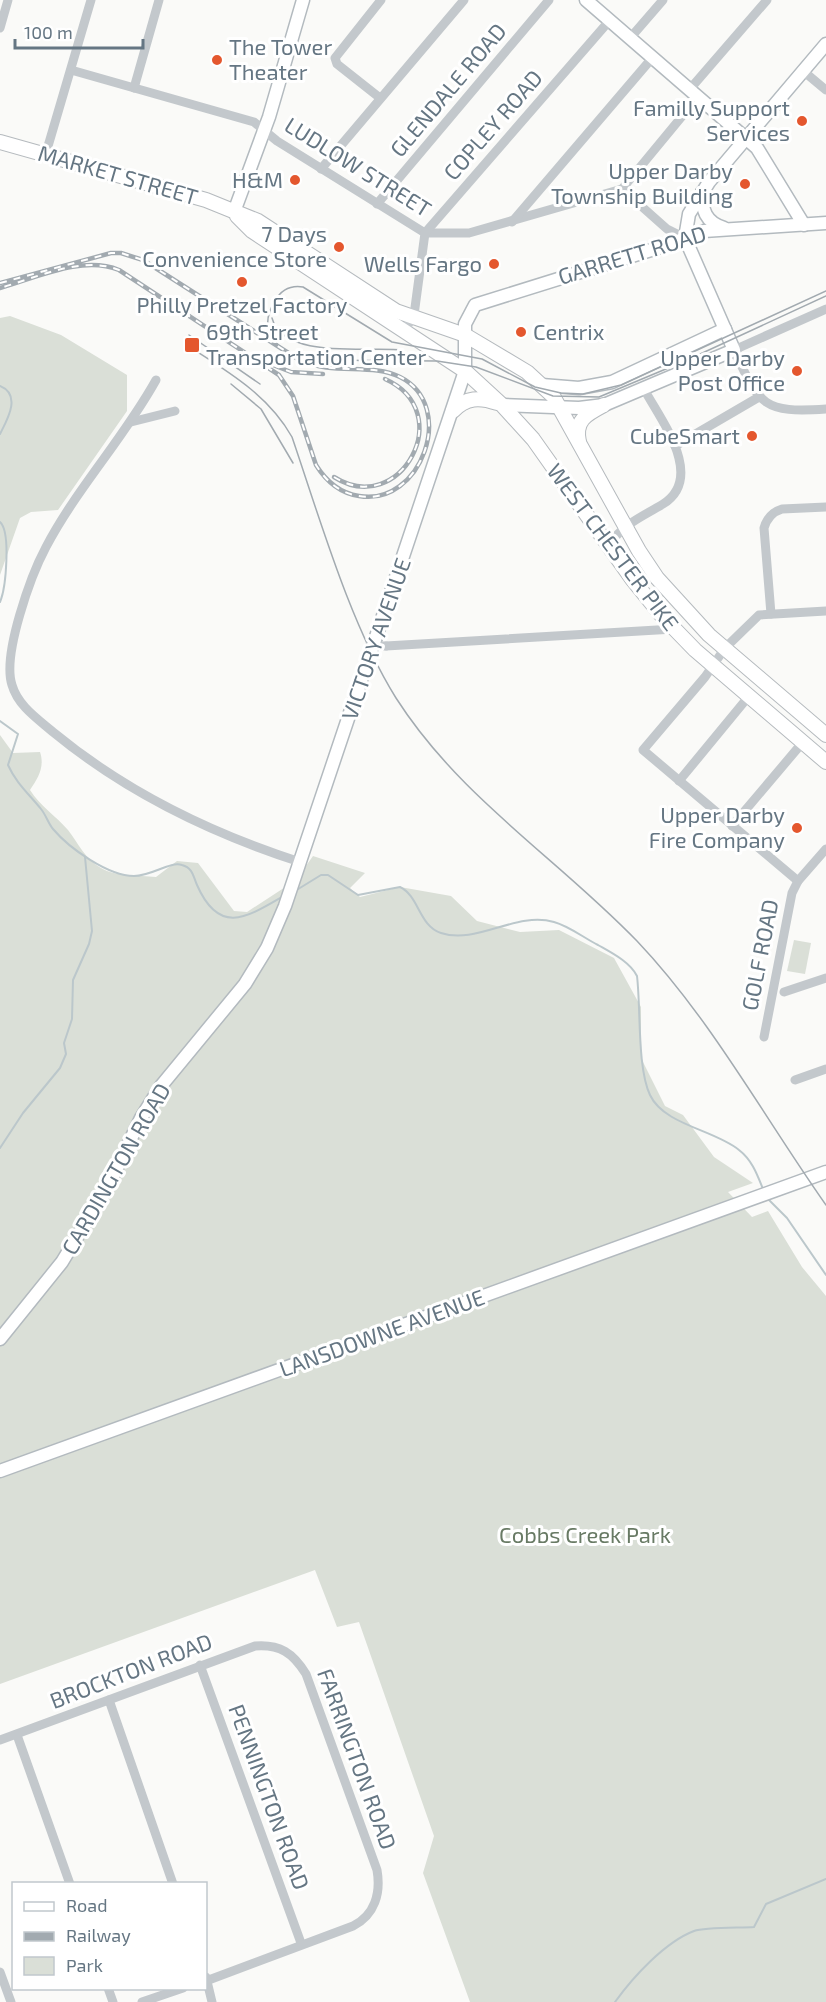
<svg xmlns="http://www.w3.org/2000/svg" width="826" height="2002" font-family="'Exo 2',sans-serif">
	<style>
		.green { fill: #dadfd7 }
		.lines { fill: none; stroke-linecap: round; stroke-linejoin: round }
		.stream { stroke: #bbc7cb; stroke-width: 2 }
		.secondary-casing { stroke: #b3babf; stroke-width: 15 }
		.primary-casing { stroke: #b5babe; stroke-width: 16 }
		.street { stroke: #c3c8cc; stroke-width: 9 }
		.secondary { stroke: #fff; stroke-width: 12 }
		.primary { stroke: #fff; stroke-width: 14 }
		.tram { stroke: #a2aab0; stroke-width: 1.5 }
		.rail-casing { stroke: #a2aab0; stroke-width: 4.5 }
		.rail { stroke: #fff; stroke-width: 2; stroke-dasharray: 7; stroke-linecap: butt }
		.secondary-bridge-casing { stroke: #b3babf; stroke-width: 15; stroke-linecap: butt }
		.street-bridge { stroke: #c3c8cc; stroke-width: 9 }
		.secondary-bridge { stroke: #fff; stroke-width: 12 }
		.poi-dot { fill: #e4572e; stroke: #fff; stroke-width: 2 }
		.labels { text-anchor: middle; stroke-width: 6; stroke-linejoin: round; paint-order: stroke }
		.poi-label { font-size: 22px; fill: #657683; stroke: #fff; text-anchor: end }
		.street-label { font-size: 22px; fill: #657683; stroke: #fff }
		.park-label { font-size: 22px; fill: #687a64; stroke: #fff }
	</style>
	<rect width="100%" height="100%" fill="#fafaf8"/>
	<g class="green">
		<polygon points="10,316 61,335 127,375 127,411 58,510 31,512 20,518 0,575 0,318"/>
		<path d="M0,735L13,753L40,752C45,767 38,778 30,790C40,806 56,816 68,830C78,843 86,860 101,868C116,877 139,875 156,877L177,861L198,863L234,911L247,912L296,880L313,856L365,873L350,888L360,897L400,887L451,896L477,921L520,932L559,930L614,958L641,1007V1058L665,1106L683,1115L714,1157L753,1183L728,1192L752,1217L768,1211L802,1267L826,1296V2002H470L423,1873L434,1836L359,1622L337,1627L315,1570L0,1684Z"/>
		<polygon points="794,940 811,943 805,974 787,971"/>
	</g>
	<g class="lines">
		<g class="stream">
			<path d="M0,386C22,395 7,420 0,434"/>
			<path d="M0,522C11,532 6,588 0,602"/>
			<path d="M0,721L18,734L8,765C16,783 29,794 41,809C46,815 48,823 53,829C69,848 108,876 134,876C152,876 170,861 182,865C193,868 193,876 197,885C219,935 246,918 282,897"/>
			<path d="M295,891L321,875H328L358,895L400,887C419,896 419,926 441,933C477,945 516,911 554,922C569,926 584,938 598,945C612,953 630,962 637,976C641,1009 637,1067 650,1095C664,1125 715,1130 739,1150C752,1160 757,1174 763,1189"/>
			<polyline points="0,1148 23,1113 60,1068 66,1054 64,1043 72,1019 73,980 89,944 92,931 85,857"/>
			<polyline points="766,1197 787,1218 826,1275"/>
			<path d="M615,2002C633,1977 665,1942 694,1931C705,1927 740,1928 754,1927L766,1904L826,1879"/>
		</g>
		<defs>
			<g id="secondary">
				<polyline points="586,0 757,148 804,225"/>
				<path d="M702,192C702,210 705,222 724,228"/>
				<polyline points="234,212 269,117 303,0"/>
				<polyline points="542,385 579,388 612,382 725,329"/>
				<polyline points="502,405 579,408 604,405 734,350 685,238 689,214 709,182 826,44"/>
				<polyline points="376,637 465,371 465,324 475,305 664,246 704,231 826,223"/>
				<polyline points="0,1339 62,1262 109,1184 141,1118 161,1086 245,984 267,948 285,906 363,674"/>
				<polyline points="0,1471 826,1172"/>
			</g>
			<g id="primary">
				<polyline points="0,142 206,200 258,221 396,311 465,335 527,372 553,396 639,551 657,578 709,635 826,735"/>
				<polyline points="237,216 252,231 465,371 502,405 533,439 632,579 662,616 695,650 826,762"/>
				<path d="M453,411C466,397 480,397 497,403"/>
				<path d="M579,442C574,420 587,414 604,405"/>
			</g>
		</defs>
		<use href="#secondary" class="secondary-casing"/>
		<use href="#primary" class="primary-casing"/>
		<g class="street">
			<polyline points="0,28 8,0"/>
			<polyline points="631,37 663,0"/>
			<polyline points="71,70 254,122 277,141 425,233 469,233 622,189 667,229 685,238"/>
			<polyline points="802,70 826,90"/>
			<polyline points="134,88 159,0"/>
			<polyline points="690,89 767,0"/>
			<polyline points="380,98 337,64 335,58 381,0"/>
			<polyline points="46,153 91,0"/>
			<polyline points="321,169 464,0"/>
			<polyline points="622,189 698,97"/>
			<polyline points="377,204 549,0"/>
			<polyline points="512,222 653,57"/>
			<path d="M826,309L734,350C760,406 763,413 826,409"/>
			<polyline points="404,331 414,315 425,233 610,20"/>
			<path d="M156,380C124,438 77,488 46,547C31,575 2,655 12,685C18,706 38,719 53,732C127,793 210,833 300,862"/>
			<polyline points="131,422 175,411"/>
			<polyline points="675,446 759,397"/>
			<path d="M608,545C627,522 638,519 663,504C706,477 660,419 644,389"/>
			<path d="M771,614L764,528C767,518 772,512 782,509L826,507"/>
			<polyline points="386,646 674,629"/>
			<polyline points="679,781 749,696"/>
			<polyline points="732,826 803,742"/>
			<polyline points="798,881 643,750 705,677 725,648 759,615 826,611"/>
			<polyline points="784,992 826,978"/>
			<polyline points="764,1037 792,893 798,881 826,849"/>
			<polyline points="795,1080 826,1069"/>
			<polyline points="200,1665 301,1943"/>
			<polyline points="109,1700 173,1884"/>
			<polyline points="17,1735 70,1884"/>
			<path d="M0,1740L255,1646C280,1644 293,1653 306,1674L377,1870C381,1893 375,1915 353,1926L206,1981"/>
			<polyline points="0,1972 11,2002"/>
			<polyline points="206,1977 212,2002"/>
			<polyline points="108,1988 113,2002"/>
			<polyline points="142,2002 183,1988"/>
		</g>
		<use href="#secondary" class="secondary"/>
		<use href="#primary" class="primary"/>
		<g class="tram">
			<path d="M826,291L621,385L583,394L561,393L535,387L482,359L392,342L303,287C290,285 281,290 275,301C256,331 277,351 307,360L437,361L476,367L553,396L599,397L685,361L826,296"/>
			<path d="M272,318C283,360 369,346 403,350"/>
			<polyline points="189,335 260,384"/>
			<path d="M185,344C225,370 267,393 292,437C320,519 350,624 396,698C460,798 556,857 637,941C711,1019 764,1117 826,1205"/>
			<polyline points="231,384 261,409 293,463"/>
		</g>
		<defs>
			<g id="rail">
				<path d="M0,283L111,253H121L143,260L301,361C334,375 372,363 400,377C458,406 421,507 359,496C339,493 326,481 316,465L293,396L279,375L119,270C82,255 36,278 0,288"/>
				<polyline points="273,365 291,372 323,374"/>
				<path d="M334,477C400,519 459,412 385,379"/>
			</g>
		</defs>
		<use href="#rail" class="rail-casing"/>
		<use href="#rail" class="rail"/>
		<defs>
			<polyline id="secondary-bridge" points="363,674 376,637"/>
		</defs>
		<use href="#secondary-bridge" class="secondary-bridge-casing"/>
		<polyline class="street-bridge" points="372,646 386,646"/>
		<use href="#secondary-bridge" class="secondary-bridge"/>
	</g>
	<g class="poi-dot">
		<circle cx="217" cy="60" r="6"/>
		<circle cx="802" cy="121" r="6"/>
		<circle cx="295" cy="180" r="6"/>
		<circle cx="745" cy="184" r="6"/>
		<circle cx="339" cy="247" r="6"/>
		<circle cx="494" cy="264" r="6"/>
		<circle cx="242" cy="282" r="6"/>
		<circle cx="521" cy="332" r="6"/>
		<rect x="184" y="337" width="16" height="16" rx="3"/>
		<circle cx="797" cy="371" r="6"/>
		<circle cx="752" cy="436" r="6"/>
		<circle cx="797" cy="828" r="6"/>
	</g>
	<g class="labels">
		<g class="poi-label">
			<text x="229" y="55" text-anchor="start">The Tower<tspan x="229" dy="25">Theater</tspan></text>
			<text x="790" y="116">Familly Support<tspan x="790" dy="25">Services</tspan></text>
			<text x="733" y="179">Upper Darby<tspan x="733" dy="25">Township Building</tspan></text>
			<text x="283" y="188">H&amp;M</text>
			<text x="327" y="242">7 Days<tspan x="327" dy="25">Convenience Store</tspan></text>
			<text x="482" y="272">Wells Fargo</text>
			<text x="242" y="313" text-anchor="middle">Philly Pretzel Factory</text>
			<text x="206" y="340" text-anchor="start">69th Street<tspan x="206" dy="25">Transportation Center</tspan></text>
			<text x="533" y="340" text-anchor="start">Centrix</text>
			<text x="785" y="366">Upper Darby<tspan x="785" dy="25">Post Office</tspan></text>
			<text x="740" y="444">CubeSmart</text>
			<text x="785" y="823">Upper Darby<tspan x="785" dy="25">Fire Company</tspan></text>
		</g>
		<g class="street-label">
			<text transform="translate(448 90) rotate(-50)" y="8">GLENDALE ROAD</text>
			<text transform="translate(493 125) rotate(-49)" y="8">COPLEY ROAD</text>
			<text transform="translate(358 167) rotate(32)" y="8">LUDLOW STREET</text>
			<text transform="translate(118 175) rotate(16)" y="8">MARKET STREET</text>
			<text transform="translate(632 255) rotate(-17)" y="8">GARRETT ROAD</text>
			<text transform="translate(613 547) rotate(53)" y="8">WEST CHESTER PIKE</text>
			<text transform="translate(376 639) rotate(-71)" y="8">VICTORY AVENUE</text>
			<text transform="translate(760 955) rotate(-79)" y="8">GOLF ROAD</text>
			<text transform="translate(116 1169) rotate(-60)" y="8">CARDINGTON ROAD</text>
			<text transform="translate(382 1333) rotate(-20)" y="8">LANSDOWNE AVENUE</text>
			<text transform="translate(131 1671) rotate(-21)" y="8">BROCKTON ROAD</text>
			<text transform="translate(357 1759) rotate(70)" y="8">FARRINGTON ROAD</text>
			<text transform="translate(269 1797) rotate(70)" y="8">PENNINGTON ROAD</text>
		</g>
		<g class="park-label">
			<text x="585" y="1543">Cobbs Creek Park</text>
		</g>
	</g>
	<rect x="12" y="1882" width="195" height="108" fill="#ffffff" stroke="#c1c8cd" stroke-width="1.5"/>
	<rect x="24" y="1902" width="30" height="9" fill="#ffffff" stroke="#c1c8cd" stroke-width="1.5"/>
	<text x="66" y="1912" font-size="18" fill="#657683">Road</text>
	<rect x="24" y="1932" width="30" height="9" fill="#a2aab0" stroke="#c1c8cd" stroke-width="1.5"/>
	<text x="66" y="1942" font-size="18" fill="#657683">Railway</text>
	<rect x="24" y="1957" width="30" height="18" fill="#dadfd7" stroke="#c1c8cd" stroke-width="1.5"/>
	<text x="66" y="1972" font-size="18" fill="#657683">Park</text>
	<path d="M15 39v9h128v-9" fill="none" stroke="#657683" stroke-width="3"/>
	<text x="24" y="39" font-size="18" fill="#657683" stroke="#ffffff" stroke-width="4.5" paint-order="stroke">100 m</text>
</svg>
